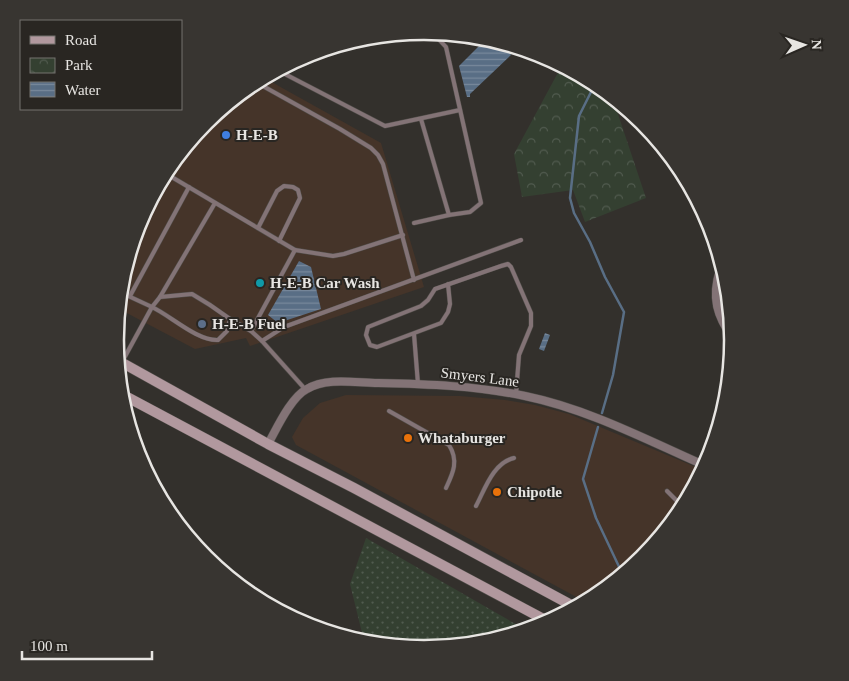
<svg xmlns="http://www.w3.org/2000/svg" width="849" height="681" font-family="Georgia,serif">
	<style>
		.commercial { fill: #453429 }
		.grass { fill: url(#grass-dots) }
		.park { fill: url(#park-crowns) }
		.water { fill: url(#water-rules) }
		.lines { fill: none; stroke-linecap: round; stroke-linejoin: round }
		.stream { stroke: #596e85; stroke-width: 2.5 }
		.service-casing { stroke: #504d49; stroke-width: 5 }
		.minor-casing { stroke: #504d49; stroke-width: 9 }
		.secondary-casing { stroke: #504d49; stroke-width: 11 }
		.service { stroke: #837376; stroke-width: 4 }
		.minor { stroke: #837376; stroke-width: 8 }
		.secondary { stroke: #b1989e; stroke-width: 10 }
		.shop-dot { fill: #3f7fe0; stroke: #292622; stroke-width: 2 }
		.culture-dot { fill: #0f9aa8; stroke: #292622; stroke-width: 2 }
		.service-dot { fill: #5c6f8a; stroke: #292622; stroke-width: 2 }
		.food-dot { fill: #e8710a; stroke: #292622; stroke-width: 2 }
		.labels { text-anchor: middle; stroke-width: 4; stroke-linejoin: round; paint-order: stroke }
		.poi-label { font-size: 15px; font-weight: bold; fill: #e7e5e2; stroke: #292622; text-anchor: start }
		.street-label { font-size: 15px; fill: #e7e5e2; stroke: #292622 }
		.rim { fill: none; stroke: #e7e5e2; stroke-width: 2.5 }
	</style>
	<defs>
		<pattern id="grass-dots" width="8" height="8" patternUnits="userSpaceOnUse" patternTransform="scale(1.25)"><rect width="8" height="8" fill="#344031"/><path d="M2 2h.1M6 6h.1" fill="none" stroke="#515b4f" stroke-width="1.8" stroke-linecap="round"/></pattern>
		<pattern id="park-crowns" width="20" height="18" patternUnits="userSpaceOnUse" patternTransform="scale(1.25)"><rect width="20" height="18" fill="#344031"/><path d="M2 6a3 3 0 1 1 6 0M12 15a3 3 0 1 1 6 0" fill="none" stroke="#515b4f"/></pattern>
		<pattern id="water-rules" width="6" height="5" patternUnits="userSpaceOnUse" patternTransform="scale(1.25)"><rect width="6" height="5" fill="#596e85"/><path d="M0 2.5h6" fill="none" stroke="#79899c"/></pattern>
	</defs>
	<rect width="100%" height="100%" fill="#33302c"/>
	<g class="commercial">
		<polygon points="268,80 381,143 424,287 250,346 246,338 195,349 121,310 139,222 206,122"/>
		<polygon points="346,395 460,396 505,400 535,405 569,414 703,470 643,559 582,600 296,445 292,437 303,418 320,403"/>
	</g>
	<polygon class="grass" points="366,538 526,630 424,650 363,637 350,584"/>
	<polygon class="park" points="561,67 616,104 615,105 646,198 585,222 573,190 522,197 514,154"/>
	<g class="water">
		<polygon points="482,43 513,49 509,52 511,55 470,94 470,97 467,97 459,66"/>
		<polygon points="299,261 311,267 321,309 278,323 268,315"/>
		<polygon points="545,333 550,335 544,351 539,349"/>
	</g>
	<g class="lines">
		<g class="stream">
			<polyline points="593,88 579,116 570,198 574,213 590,242 605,277 624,312 613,375 602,413"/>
			<polyline points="598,427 583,479 596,518 622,573"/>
		</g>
		<defs>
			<g id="service">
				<polyline points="281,72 385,126 460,110"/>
				<polyline points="261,85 340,129 371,148 378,155 383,164 414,280"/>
				<polyline points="421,119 449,215"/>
				<polyline points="170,176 295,250 251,331"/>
				<polyline points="414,223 449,215 470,212 481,203 446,47 433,33"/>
				<polyline points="258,228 277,191 284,186 293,187 298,190 300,198 279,241"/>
				<polyline points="136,237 169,178"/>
				<polyline points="295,250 333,256 344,254 403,235"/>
				<polyline points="448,284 450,304 448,312 441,323 377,347 370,345 366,335 368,327 421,306 428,300 435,289 501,266 508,264 511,267 531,313 531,326 519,355 516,394"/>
				<polyline points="124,294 152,307 160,297 192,294 210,305 230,319 251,331 262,341 305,389"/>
				<polyline points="130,296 189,187"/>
				<polyline points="160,297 215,203"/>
				<polyline points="414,334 418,384"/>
				<polyline points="262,341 284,327 521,240"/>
				<path d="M122,362L152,307C171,316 197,341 218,340L227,331L230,319"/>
				<path d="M389,411L449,445C459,461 453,473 446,488"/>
				<polyline points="667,491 680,504"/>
				<path d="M476,506C485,489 493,463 514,458"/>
			</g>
			<g id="minor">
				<path d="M720,270C711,298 717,316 733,339"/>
				<path d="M268,444C277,428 291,397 307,389C327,377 356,383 378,383C428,384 477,386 525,396C588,409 647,440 706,466"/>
			</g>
			<g id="secondary">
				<polyline points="119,361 268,444 354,488 573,606"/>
				<polyline points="127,397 549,622"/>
			</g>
		</defs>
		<use href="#service" class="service-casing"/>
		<use href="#minor" class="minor-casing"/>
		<use href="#secondary" class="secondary-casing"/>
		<use href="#service" class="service"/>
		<use href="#minor" class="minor"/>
		<use href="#secondary" class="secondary"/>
	</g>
	<circle class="shop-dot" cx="226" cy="135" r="5"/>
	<circle class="culture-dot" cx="260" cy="283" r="5"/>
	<circle class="service-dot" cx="202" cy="324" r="5"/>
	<g class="food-dot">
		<circle cx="408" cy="438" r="5"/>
		<circle cx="497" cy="492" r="5"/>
	</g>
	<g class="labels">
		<g class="poi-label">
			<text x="236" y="140">H-E-B</text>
			<text x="270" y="288">H-E-B Car Wash</text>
			<text x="212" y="329">H-E-B Fuel</text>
			<text x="418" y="443">Whataburger</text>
			<text x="507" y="497">Chipotle</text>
		</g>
		<g class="street-label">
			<text transform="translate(480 377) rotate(7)" y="5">Smyers Lane</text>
		</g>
	</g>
	<path d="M0 0H849V681H0ZM124 340a300 300 0 1 1 600 0a300 300 0 1 1-600 0Z" fill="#383531" fill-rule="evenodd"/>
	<path class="rim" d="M124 340a300 300 0 1 1 600 0a300 300 0 1 1-600 0Z"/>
	<rect x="20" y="20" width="162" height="90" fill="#292622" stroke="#75726f"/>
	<rect x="30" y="36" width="25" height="8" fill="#b1989e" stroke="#75726f"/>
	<text x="65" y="45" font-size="15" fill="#e7e5e2">Road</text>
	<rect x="30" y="58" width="25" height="15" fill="url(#park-crowns)" stroke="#75726f"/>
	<text x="65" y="70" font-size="15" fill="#e7e5e2">Park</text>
	<rect x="30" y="82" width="25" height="15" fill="url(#water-rules)" stroke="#75726f"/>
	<text x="65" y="95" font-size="15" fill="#e7e5e2">Water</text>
	<g transform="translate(804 45) rotate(88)" stroke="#292622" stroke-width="4" paint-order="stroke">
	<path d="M0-4L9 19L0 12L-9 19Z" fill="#e7e5e2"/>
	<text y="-8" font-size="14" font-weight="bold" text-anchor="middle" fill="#e7e5e2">N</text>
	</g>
	<path d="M22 651v8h130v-8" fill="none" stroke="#e7e5e2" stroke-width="2.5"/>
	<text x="30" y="651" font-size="15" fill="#e7e5e2" stroke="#292622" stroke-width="4" paint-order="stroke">100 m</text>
</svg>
